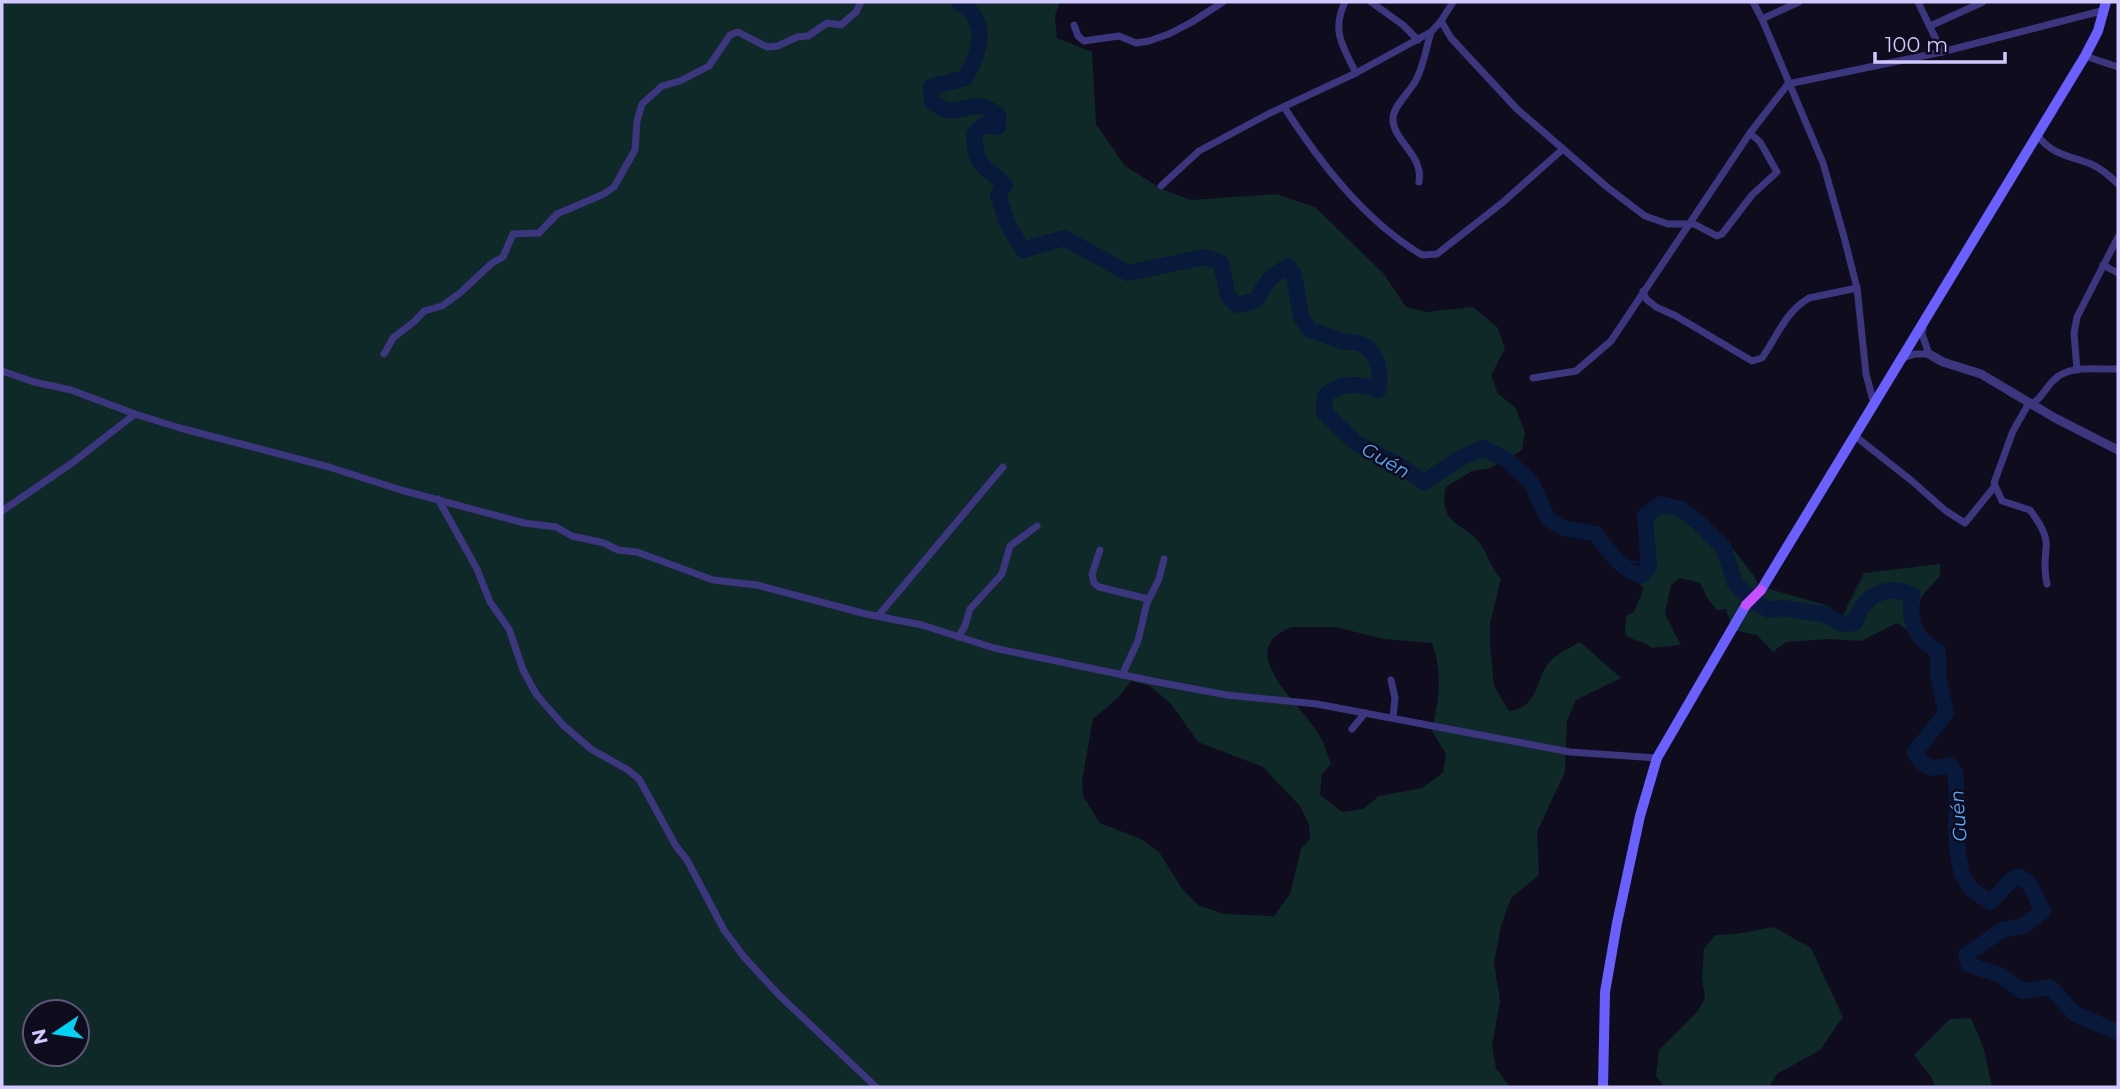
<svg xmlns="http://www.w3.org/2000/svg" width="2120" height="1089" font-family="Montserrat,sans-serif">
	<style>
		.green { fill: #0f2828; fill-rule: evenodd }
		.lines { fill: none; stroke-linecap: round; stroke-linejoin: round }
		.stream { stroke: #08193b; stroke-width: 2.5 }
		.river { stroke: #08193b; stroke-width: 16 }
		.minor { stroke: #3b367e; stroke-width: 7 }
		.tertiary { stroke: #3b367e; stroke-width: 9 }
		.secondary { stroke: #6960ff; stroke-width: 10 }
		.primary { stroke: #c450ff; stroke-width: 10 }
		.labels { text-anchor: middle; stroke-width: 5; stroke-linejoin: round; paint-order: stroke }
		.water-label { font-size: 19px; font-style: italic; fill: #57abff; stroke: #0f0c1e }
	</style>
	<rect width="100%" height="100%" fill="#0f0c1e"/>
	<g class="green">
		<path d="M2,2H1060L1055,16L1057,38L1092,52L1096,124L1125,166L1160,188L1191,200L1276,194L1315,207L1384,274L1406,307L1426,312L1473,307L1498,328L1505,349L1491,375L1498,394L1515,407L1525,432L1522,450L1507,460L1487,469L1472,471L1446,487C1437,527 1468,523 1481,545C1489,557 1491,568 1501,579L1490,623V644L1494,686L1509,711C1538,706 1534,686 1547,665C1553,655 1570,648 1580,642L1621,678L1576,700L1567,720L1565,772L1537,832L1539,875L1511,898L1501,926L1494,963L1500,1001L1492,1046L1496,1068L1510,1087H2ZM1292,627H1335L1384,639L1432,643C1443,674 1439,699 1432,731L1446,754L1443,773L1422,788L1379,796L1363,809L1342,812L1320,795L1322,774L1331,764C1328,755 1325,746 1321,738C1305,707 1229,650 1292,627ZM1131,681L1150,686L1171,704L1198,742L1263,767L1300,806L1309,825L1310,839L1301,849L1290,894L1274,916L1224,914L1198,905L1183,890L1159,852L1141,839L1100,823L1083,796L1082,781L1093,719L1118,698ZM35,1012H77V1054H35Z"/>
		<path d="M1648,503C1668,513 1691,513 1710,525C1723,533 1744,563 1754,576L1759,586L1826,605L1842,617L1864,573L1940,564V576L1921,597L1913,634L1897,623L1861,641L1829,639L1786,642L1773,652L1757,635L1733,630L1726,609L1717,610L1708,599L1700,583L1680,578L1671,585L1665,614L1681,645L1652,648C1643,640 1633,642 1625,634L1626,616L1634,612L1644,588L1638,583L1643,559L1641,514Z"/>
		<polygon points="1774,927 1811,948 1843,1017 1820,1050 1777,1074 1769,1087 1665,1087 1656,1076 1659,1050 1696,1013 1705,999 1702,977 1704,949 1715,935 1736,934"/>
		<polygon points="1971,1018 1984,1049 1992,1087 1935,1087 1932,1078 1914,1055 1950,1019"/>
	</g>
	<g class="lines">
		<path class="stream" d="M1623,565C1633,561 1640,560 1649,567"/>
		<path class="river" d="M959,2C990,21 981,51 965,78L931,87L932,102C936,104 943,109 947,110C969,112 975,97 998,115V127L984,125L974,134C976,169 982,163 1005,185L998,195L1007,223L1023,250L1064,238L1128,273L1205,257L1221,263L1228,297L1238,305L1256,300L1269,279L1288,266L1294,275L1301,317L1310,330C1321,333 1331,337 1342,341C1347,343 1353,341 1358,343C1378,348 1382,375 1378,390C1359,383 1340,382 1325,396L1324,412L1356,443L1401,466L1424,482L1462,457L1484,448L1507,460L1531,482L1548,519L1563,528L1596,534C1608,551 1621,569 1641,576L1649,567L1645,516L1661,504L1681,509L1700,524L1724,548L1735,584L1758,604L1770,610L1782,608L1823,614L1843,624L1855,623C1863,596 1886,583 1912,595C1909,622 1914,638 1938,651V676L1946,713L1915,752C1925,770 1931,770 1950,765L1955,773L1958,803L1956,826L1958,854L1962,875L1971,889L1990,902C2001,894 2006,881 2019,876L2029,883L2043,911L2023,926L2002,930L1966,955L1969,965L2000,975L2022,991L2050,987L2075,1014L2118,1032"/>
		<g class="minor">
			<path d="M1345,2C1331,31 1343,47 1356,73"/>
			<polyline points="1371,2 1403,25 1418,40"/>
			<polyline points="1753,2 1762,19"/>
			<polyline points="1799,2 1762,19 1823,163 1844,237 1857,288 1866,374 1874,404"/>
			<polyline points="1918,2 1942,52"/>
			<polyline points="1441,21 1451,38 1517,109 1607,187 1645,216 1668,224 1694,224 1717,236 1722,234 1752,195 1777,172 1760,142 1750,133"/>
			<polyline points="1074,25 1078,36 1084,41 1119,36 1136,43 1149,41 1169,34 1192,22 1223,2"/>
			<polyline points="1930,26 1983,2"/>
			<polyline points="2085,56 2118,67"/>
			<path d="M1284,107C1320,163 1365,221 1422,255L1437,254L1502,203L1563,149"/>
			<path d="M2038,136C2052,155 2071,156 2091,164C2102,169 2110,176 2118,184"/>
			<path d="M1419,182C1424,154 1391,140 1393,117C1395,104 1410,92 1416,80C1424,65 1426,48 1431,32"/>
			<polyline points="1161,186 1199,151 1270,113 1356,73 1431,32 1441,21 1453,2"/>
			<polyline points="2103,265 2118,273"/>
			<path d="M1643,291L1646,299L1656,307L1676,316L1752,361L1762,358C1777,337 1785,312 1809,298L1857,288"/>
			<polyline points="384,354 393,338 415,321 424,311 442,306 460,293 492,263 503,257 513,234 539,233 557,214 604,194 614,187 635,150 637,121 642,104 662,86 680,81 709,66 730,35 738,32 767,47 778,46 797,37 808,36 827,23 841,25 856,12 861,2"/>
			<polyline points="1903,358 1915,354 1929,354 1922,334 1923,328"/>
			<polyline points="2077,370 2074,333 2077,317 2118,237"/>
			<polyline points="2,371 34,382 71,390 135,414 180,428 329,467 401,490 524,523 556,527 572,536 604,543 618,550 637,552 713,580 757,585 866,614 922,625 994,648 1157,682 1227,695 1317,704 1570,752 1657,758"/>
			<polyline points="1533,378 1576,371 1611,341 1750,133 1788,84 1942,52 2105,10"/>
			<path d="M2029,403L2013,431L1994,483L2002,501L2030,510C2038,521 2048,535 2046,548C2045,561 2044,571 2047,584"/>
			<path d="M2032,404C2043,397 2045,388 2054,380C2069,364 2098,370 2118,369"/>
			<polyline points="1855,436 1912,481 1946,511 1965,523 1995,486"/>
			<polyline points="438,499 477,569 490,602 509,629 523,670 536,694 563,725 591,749 628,770 639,779 676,846 687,860 724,930 744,957 779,995 876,1087"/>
			<polyline points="2,511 72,463 135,414"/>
			<polyline points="1100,550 1092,574 1094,583 1099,587 1148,599"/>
			<polyline points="878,616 1003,467"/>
			<polyline points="958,637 965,626 970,609 1002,574 1010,546 1037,526"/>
			<polyline points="1122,675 1138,641 1147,603 1159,579 1164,559"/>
			<polyline points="1391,680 1395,698 1393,717"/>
			<polyline points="1352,729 1365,713"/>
		</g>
		<polyline class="tertiary" points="1929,354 1943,362 1981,374 2055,418 2118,450"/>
		<g class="secondary">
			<polyline points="1761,590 2085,56 2098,31 2106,2"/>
			<polyline points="1603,1087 1605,992 1617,923 1640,816 1657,758 1746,605"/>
		</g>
		<polyline class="primary" points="1746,605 1761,590"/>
	</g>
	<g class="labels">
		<g class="water-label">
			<text transform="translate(1386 460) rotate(30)" y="7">Guén</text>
			<text transform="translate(1958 816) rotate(-94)" y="7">Guén</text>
		</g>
	</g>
	<rect width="2120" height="1089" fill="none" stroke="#d1c9ff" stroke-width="7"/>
	<g transform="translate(56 1033) rotate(257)"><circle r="33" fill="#0f0c1e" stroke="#5d5878" stroke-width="2"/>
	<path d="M0-5L12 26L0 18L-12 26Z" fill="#00d2f4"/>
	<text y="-10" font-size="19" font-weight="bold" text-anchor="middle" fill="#d1c9ff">N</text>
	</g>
	<path d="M1875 52v10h130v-10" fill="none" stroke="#d1c9ff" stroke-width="3.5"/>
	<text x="1885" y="52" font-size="21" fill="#d1c9ff" stroke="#0f0c1e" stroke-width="5" paint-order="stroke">100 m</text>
</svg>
